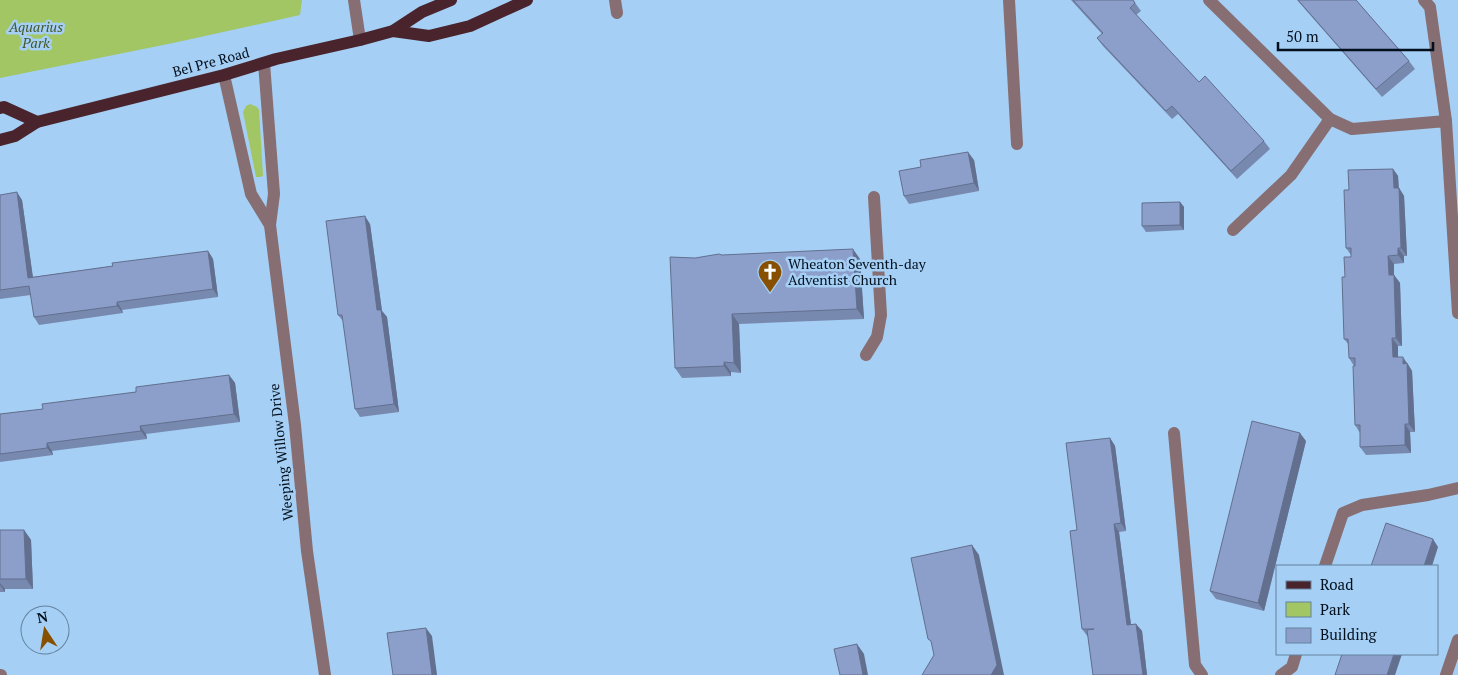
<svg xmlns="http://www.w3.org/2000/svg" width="1458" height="675" font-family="'PT Serif',serif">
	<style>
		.green { fill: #a1c663 }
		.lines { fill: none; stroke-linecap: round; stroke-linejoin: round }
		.minor { stroke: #866e72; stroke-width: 12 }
		.major { stroke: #4a242d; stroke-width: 12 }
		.wall { fill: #7889af }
		.shaded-wall { fill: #626f8e }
		.building { fill: #8c9fcb; stroke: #626f8e }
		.labels { text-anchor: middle; stroke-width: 5; stroke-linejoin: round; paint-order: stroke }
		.park-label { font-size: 14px; font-style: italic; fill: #445626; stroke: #a5cff4 }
		.street-label { font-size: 14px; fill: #020f1c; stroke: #a5cff4 }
		.poi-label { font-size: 14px; fill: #020f1c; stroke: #a5cff4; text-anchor: start }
	</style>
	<rect width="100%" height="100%" fill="#a5cff4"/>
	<g class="green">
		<polygon points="0,0 302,0 300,15 173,43 0,78"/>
		<polygon points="250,104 257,107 259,110 263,176 260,177 256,177 243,112 246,106"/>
	</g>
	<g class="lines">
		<g class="minor">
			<polyline points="354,0 360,40"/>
			<polyline points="615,0 617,13"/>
			<polyline points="1009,0 1017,144"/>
			<polyline points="1209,0 1330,119 1352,129 1446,121 1458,313"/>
			<polyline points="1424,0 1430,7 1446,121"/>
			<polyline points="264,63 274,194 270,225 295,425 307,551 325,675"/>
			<polyline points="224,75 251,194 270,225"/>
			<polyline points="1233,230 1291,175 1330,119"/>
			<polyline points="866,355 877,337 881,315 874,197"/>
			<polyline points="1174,433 1195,665 1202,675"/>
			<polyline points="1325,566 1343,513 1362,505 1428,495 1458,488"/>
			<polyline points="0,675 1,675"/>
			<polyline points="1281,675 1292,667 1296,654"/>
			<polyline points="1446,675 1458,640"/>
		</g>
		<g class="major">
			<polyline points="393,31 429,36 470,26 527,0"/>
			<polyline points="0,108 4,107 37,122"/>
			<polyline points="0,140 15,136 37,122 224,75 276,59 360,40 393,31 422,12 451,0"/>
		</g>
	</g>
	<g class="wall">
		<polygon points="1071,0 1133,0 1141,11 1136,15 1199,82 1264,141 1270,149 1237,179 1178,114 1172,119 1103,46 1097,38 1102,34"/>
		<polygon points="1297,0 1356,0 1409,61 1415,69 1382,97"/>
		<polygon points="974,160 979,191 909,204 904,196"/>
		<polygon points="1393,169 1398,176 1399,188 1404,196 1407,256 1404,256 1404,263 1394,264 1394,275 1400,283 1402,346 1398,346 1398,357 1408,364 1412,371 1415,432 1410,432 1411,453 1366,455 1360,447 1360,433 1355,425 1354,366 1349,358 1349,345 1344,339 1345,277 1351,257 1351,255 1346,248"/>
		<polygon points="0,195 22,200 33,277 113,266 208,251 213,259 218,297 122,310 123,313 39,325 34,317 31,295 0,299"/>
		<polygon points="1180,202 1184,207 1184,230 1146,232 1142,226"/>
		<polygon points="370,224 382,311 387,317 399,412 360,417 355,409 343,321 338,315"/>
		<polygon points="722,255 860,259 864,319 739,324 741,373 731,372 731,376 682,378 675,368"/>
		<polygon points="229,375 235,383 240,422 146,434 147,439 52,451 53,455 0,462 0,414 43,409"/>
		<polygon points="1110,438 1115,446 1126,531 1119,532 1131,624 1136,624 1142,631 1147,675 1093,675 1088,637 1082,629 1077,530"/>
		<polygon points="1306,441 1264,611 1216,599 1210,591"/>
		<polygon points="0,530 24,530 31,540 33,589 5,589 5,592 0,592"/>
	</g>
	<g class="shaded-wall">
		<polygon points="968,152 974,160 979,191 974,183"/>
		<polygon points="1393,169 1398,176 1399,196 1394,188"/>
		<polygon points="1399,188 1404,196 1407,256 1401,248"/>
		<polygon points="17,192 22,200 34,286 28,278"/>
		<polygon points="1180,202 1184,207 1184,230 1180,225"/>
		<polygon points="365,216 370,224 382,311 387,317 399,412 394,404 377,310"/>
		<polygon points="1398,248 1404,256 1404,263 1398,255"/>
		<polygon points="853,249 860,259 864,319 857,309"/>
		<polygon points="208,251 213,259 218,297 213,289"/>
		<polygon points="1388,256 1394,264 1394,275 1400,283 1402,346 1396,338 1389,275"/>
		<polygon points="117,302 122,310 123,313 117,306"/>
		<polygon points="732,314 739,324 741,373 734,363"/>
		<polygon points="1392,338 1398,346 1398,365 1393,357"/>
		<polygon points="1403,357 1412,371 1415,432 1409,424"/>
		<polygon points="724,362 731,372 731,376 724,366"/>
		<polygon points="229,375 235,383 240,422 234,414"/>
		<polygon points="1405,424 1410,432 1411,453 1405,445"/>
		<polygon points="140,426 146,434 147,439 141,431"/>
		<polygon points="1300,433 1306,441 1264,611 1258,603"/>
		<polygon points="1110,438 1115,446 1126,531 1121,523"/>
		<polygon points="47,443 52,451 53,455 47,448"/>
		<polygon points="1114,524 1119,532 1132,633 1127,625"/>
		<polygon points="24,530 31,540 33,589 26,579"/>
		<polygon points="1433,539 1438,547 1432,566 1424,566"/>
		<polygon points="972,545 979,555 1004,675 991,675"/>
		<polygon points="0,583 5,589 5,592 0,585"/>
		<polygon points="1136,624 1142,631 1147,675 1143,675"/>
		<polygon points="426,628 432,636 437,675 432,675"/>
		<polygon points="857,644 864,654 868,675 863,675"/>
		<polygon points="1394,654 1402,654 1395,675 1387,675"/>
	</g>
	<g class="building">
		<polygon points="1073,0 1133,0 1135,3 1130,8 1199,82 1205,76 1264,141 1231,171 1172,106 1166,111 1097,38 1103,33"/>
		<polygon points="1298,0 1356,0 1409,61 1376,89"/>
		<polygon points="968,152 974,183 904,196 899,171 921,167 920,160"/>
		<polygon points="1393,169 1394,188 1399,188 1401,248 1398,248 1398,255 1388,256 1389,275 1394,275 1396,338 1392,338 1393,357 1403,357 1403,364 1407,363 1409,424 1405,424 1405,445 1360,447 1360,425 1355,425 1353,366 1355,366 1355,358 1349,358 1348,339 1344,339 1342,277 1345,277 1344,257 1351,257 1351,248 1346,248 1344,190 1349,190 1348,170"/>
		<polygon points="17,192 28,278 113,266 112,263 208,251 213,289 117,302 117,306 34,317 29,286 0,290 0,195"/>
		<polygon points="1180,202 1180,225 1142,226 1142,203"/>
		<polygon points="365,216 377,310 381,310 394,404 355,409 342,315 338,315 326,221"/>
		<polygon points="853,249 857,309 732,314 734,363 724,362 724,366 675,368 670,257 695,258 719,254 722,255"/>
		<polygon points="229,375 234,414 140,426 141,431 47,443 47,448 0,454 0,414 43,409 42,404 136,392 136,387"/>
		<polygon points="1252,421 1300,433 1258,603 1210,591"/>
		<polygon points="1110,438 1121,523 1114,524 1127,625 1136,624 1143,675 1093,675 1087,630 1094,629 1082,629 1070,531 1077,530 1066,443"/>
		<polygon points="1386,523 1433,539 1424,566 1371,566"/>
		<polygon points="0,530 24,530 26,579 0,579"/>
		<polygon points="972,545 997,665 991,675 922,675 934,655 931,641 928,639 911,558"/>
		<polygon points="426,628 432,675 393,675 387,633"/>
		<polygon points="857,644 863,675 840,675 834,649"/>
		<polygon points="1342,654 1394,654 1387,675 1335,675"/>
	</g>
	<defs>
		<symbol id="church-pin" viewBox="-11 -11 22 30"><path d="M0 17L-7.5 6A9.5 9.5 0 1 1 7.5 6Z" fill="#875000" stroke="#a5cff4"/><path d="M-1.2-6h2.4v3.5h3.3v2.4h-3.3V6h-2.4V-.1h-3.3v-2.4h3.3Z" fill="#fff"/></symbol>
	</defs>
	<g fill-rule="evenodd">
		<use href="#church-pin" x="756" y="258" width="28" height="38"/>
	</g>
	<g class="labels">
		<g class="park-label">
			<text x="36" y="32">Aquarius<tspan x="36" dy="16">Park</tspan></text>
		</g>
		<g class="street-label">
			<text transform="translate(211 62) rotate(-15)" y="5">Bel Pre Road</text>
			<text transform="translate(281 452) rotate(-96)" y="5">Weeping Willow Drive</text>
		</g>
		<g class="poi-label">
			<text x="788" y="269">Wheaton Seventh-day<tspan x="788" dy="16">Adventist Church</tspan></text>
		</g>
	</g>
	<rect x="1276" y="565" width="162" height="90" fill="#a5cff4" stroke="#64829e"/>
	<rect x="1286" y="581" width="25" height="8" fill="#4a242d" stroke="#64829e"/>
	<text x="1320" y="590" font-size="15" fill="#020f1c">Road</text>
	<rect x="1286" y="602" width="25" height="15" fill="#a1c663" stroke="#64829e"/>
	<text x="1320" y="615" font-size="15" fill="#020f1c">Park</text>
	<rect x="1286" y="628" width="25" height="15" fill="#8c9fcb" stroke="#64829e"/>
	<text x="1320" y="640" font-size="15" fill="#020f1c">Building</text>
	<g transform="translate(45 630) rotate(348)"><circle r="24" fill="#a5cff4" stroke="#64829e"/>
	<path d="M0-4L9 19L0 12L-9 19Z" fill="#875000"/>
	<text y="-8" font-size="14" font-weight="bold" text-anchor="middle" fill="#020f1c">N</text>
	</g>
	<path d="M1278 42v8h155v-8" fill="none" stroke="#020f1c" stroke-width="2.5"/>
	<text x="1286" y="42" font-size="15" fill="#020f1c" stroke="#a5cff4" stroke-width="4" paint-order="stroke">50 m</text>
</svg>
